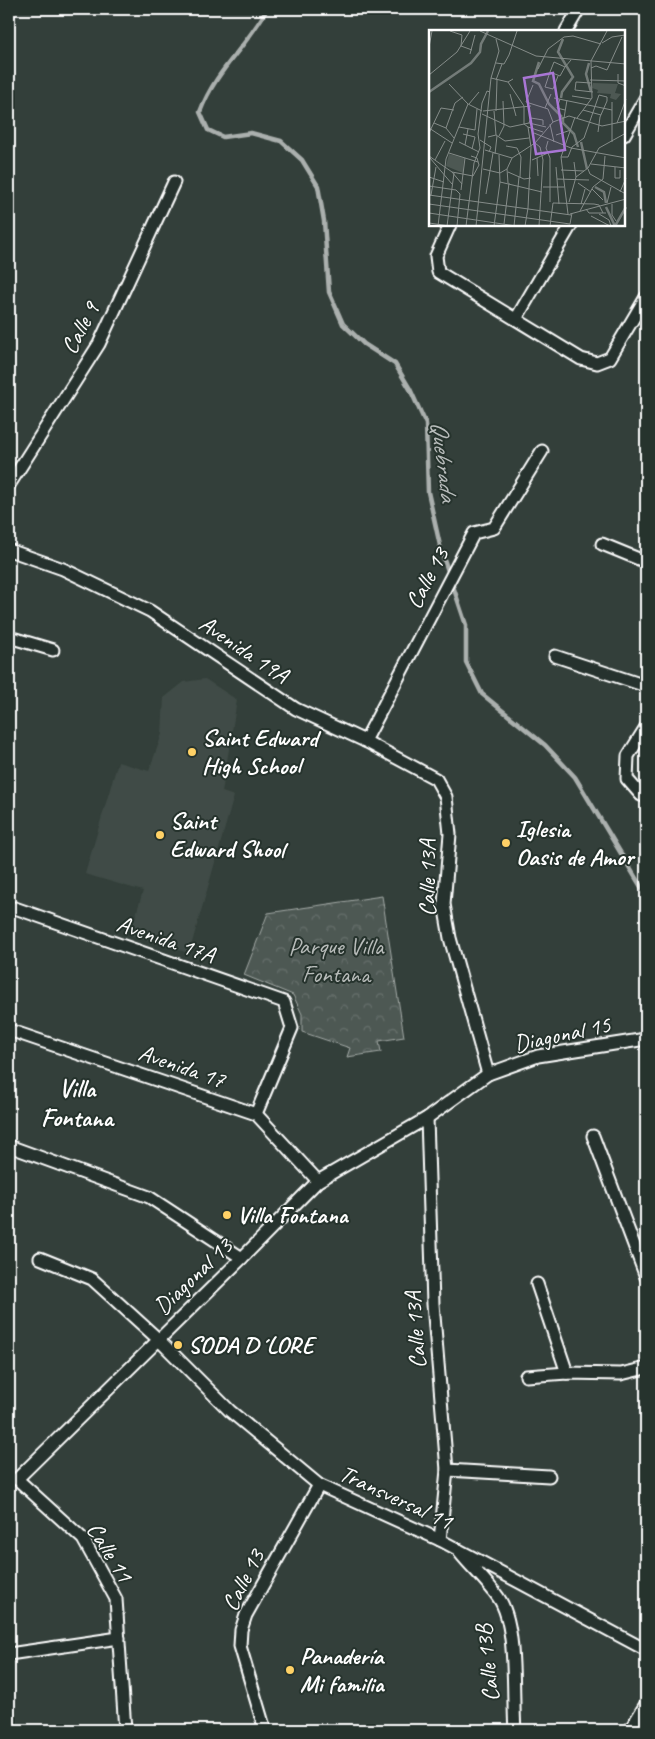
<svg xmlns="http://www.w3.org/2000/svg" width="655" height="1739" font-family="Caveat,sans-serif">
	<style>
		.built { fill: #404c47 }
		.park { fill: url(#park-crowns); stroke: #a6aca9 }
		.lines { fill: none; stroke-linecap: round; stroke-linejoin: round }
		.stream { stroke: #abb0ae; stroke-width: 4.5 }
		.street-casing { stroke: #fff; stroke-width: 15 }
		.street { stroke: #26332d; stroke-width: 11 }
		.poi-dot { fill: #ffd166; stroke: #26332d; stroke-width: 2 }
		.labels { text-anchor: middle; stroke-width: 4; stroke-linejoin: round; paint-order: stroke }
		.street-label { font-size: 24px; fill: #fff; stroke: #26332d }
		.poi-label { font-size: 24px; font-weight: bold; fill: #fff; stroke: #26332d; text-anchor: start }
		.park-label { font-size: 24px; fill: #b8bcba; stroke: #26332d }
		.water-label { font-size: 25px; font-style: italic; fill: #b9bdbc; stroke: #26332d }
		.neighbourhood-label { font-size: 25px; font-weight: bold; fill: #fff; stroke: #26332d }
		.inset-river { fill: none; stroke: #737b78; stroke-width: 2.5 }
		.inset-road { fill: none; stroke: #858c89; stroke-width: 1 }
		.view { fill: #a976d5; fill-opacity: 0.15; stroke: #a976d5; stroke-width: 2.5 }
		.inset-edge { fill: none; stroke: #fff; stroke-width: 2.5 }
	</style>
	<defs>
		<pattern id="park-crowns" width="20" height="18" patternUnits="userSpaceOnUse" patternTransform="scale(1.25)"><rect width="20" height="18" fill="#4d5853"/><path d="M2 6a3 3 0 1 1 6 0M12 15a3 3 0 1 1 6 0" fill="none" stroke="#68716d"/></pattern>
	</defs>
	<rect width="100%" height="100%" fill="#333f3a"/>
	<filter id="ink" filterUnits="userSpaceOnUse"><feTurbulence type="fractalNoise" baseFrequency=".02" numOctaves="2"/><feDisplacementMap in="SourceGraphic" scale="10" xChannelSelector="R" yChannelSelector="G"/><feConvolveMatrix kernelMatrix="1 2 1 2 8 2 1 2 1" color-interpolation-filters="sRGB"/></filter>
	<g filter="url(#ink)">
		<polygon class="built" points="205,679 237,700 222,792 234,796 189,953 130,935 143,891 85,874 118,762 149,771 162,734 164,698 184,682"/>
		<polygon class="park" points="382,896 404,1037 379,1041 381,1052 347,1057 350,1048 302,1032 302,1014 293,995 244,975 268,913"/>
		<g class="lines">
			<path class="stream" d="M267,9C246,48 216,69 200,112L208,130L223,137L251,133L281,141L302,160L318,186L324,221L329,292L343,324L364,344L395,364L410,389L426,424L428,492L441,550L466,625V662L482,694L545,745L575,777L646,895"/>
			<defs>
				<g id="street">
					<polyline points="566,31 579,9"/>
					<polyline points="624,135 646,97"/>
					<polyline points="450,225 436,256 438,272 581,359 597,363 610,358 646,297"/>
					<polyline points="516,319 571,225"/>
					<polyline points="9,485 99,344 174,182"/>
					<polyline points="602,544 646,562"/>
					<polyline points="9,550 63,569 150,611 296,709 365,741 436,779 446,797 450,834 444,904 450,938 488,1074"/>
					<polyline points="9,637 53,650"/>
					<polyline points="555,656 646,686"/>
					<polyline points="646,727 628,756 627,779 641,795 646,797"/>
					<polyline points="365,741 474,533 494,528 542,451"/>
					<polyline points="9,910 15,908 284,1002 292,1028 256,1114"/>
					<polyline points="9,1030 256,1114 318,1181"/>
					<polyline points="427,1118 433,1304 447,1470 440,1540"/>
					<polyline points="593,1136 646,1277"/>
					<polyline points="9,1146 149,1197 242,1258"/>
					<polyline points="40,1258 92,1279 158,1339 230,1411 319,1485 440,1540 646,1650"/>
					<polyline points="537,1284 567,1373"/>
					<polyline points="526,1376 567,1373 621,1374 646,1368"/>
					<polyline points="447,1470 549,1476"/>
					<polyline points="17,1479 242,1258 318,1181 427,1118 488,1074 538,1056 646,1039"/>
					<polyline points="17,1479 83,1539 116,1599 125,1730"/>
					<path d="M460,1553C472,1568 487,1581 498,1597C518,1624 512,1696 515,1730"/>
					<polyline points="9,1654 119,1638"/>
					<polyline points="265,1730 240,1646 241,1630 246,1615 319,1485"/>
					<polyline points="630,1730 646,1704"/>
				</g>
			</defs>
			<use href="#street" class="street-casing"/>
			<use href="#street" class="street"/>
		</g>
	</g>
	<g class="poi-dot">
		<circle cx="192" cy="752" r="5"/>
		<circle cx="160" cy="835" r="5"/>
		<circle cx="506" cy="843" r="5"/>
		<circle cx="227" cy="1215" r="5"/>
		<circle cx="178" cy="1345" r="5"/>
		<circle cx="290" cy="1670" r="5"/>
	</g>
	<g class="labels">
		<g class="street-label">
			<text transform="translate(80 328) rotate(-62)" y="8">Calle 9</text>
			<text transform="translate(427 578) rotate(-62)" y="8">Calle 13</text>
			<text transform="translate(244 649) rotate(34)" y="8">Avenida 19A</text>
			<text transform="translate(427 878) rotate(-90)" y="8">Calle 13A</text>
			<text transform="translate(166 939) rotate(19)" y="8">Avenida 17A</text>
			<text transform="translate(562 1034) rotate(-12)" y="8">Diagonal 15</text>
			<text transform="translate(182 1066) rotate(19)" y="8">Avenida 17</text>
			<text transform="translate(193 1276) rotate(-44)" y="8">Diagonal 13</text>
			<text transform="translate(415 1330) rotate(-94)" y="8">Calle 13A</text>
			<text transform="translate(396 1497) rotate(25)" y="8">Transversal 11</text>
			<text transform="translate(110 1552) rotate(58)" y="8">Calle 11</text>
			<text transform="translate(243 1580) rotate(-63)" y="8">Calle 13</text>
			<text transform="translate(487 1663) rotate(-96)" y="8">Calle 13B</text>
		</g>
		<g class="poi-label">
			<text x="202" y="746">Saint Edward<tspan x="202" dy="28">High School</tspan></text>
			<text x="170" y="829">Saint<tspan x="170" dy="28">Edward Shool</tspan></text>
			<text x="516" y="837">Iglesia<tspan x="516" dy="28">Oasis de Amor</tspan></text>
			<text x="237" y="1223">Villa Fontana</text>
			<text x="188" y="1353">SODA D´LORE</text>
			<text x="300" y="1664">Panadería<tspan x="300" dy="28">Mi familia</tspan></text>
		</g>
		<g class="park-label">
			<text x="336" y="954">Parque Villa<tspan x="336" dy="28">Fontana</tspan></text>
		</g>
		<g class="water-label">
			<text transform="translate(445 461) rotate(83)" y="9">Quebrada</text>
		</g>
		<g class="neighbourhood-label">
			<text x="77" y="1097">Villa<tspan x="77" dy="29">Fontana</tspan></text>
		</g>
	</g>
	<g transform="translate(429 30)">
		<rect width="196" height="196" fill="#333f3a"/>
		<path d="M164,53L189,54L186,63L192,64L187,70L181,68L182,64L168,63L169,60L163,58Z" fill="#4d5853"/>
		<path d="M20,124L35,128L34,143L17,136Z" fill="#4d5853"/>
		<path class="inset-river" d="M110,32L104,51L110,54L120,74L133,87M160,33L157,44L162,62M0,62L42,33L51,22L52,14L59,1M132,68L133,62L144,47L129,22L134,9M134,87V93L145,104L149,117M152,112L158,139M166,157L175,162L177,173M177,177L186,196M186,196L197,177"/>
		<path class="inset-road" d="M21,1L33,5L32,16L43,20M51,1L107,26L197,34M173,13L183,7L196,5M0,17L3,1M41,24L46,5M67,33L75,34L80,25L88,1M136,37L131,46L121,42L125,32L136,37L142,30M162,38L167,36L178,40L193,7M109,39L119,19L135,7L144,6L172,14M121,42L116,57L124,59L129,46M189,44V53L197,56M0,45L28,22L41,1M62,48L79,52L84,49M67,50L73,34M161,50L197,51M79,52L95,76V94L99,97L102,117L99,178M162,53L147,52L146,60L164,62M20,54L39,74L53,81M81,64L87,86M143,66L162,69M125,68L183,80M131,69L128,78L136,80M97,72L119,79L124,92M97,72L104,55M183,72V112M40,74L50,62M116,78L122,64M154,80L172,85M54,81L102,76M65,81L67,105M67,81L68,50M53,84L81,97L100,93L117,97M135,88L138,70M148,88L163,68L162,31L178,1M5,93L17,98L25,108M100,93L102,88L114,90V95M188,93L197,69M121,94L125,112M30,97L46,100M99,97L114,102M0,98L23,113M17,98L26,73L34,67M46,100L48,79M0,103L12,78L25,80M105,103L142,118L197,128M34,104L46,107L43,119M127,105L142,100M70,106L75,96L74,71M59,107L67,105L76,111L100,108M51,110L62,117L60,122M119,111L117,118L121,128V172M30,112L50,122M106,113L124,92L140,86L173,96L197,91M106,113L111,117L114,130L110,196M36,115L39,99M77,116L88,118L92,127L91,147M56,120L83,128M20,123L49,132M66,124L68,106M0,126L23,142L33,154M42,126L48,128L50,135L44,146M132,127H139L143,117L155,108L170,65L178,67V71L171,87L169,102M1,128L23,154M83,128L106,113M108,128L109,146M6,130L16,111M103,130L119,123M162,134L197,138M127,137L130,174M186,137V148H191V140M54,139L71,143L78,139M159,139L161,144L195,163M132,140L155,141M23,142L44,146M79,142L95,149L102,148M0,147L15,152M147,147L159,138L170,118L197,103M128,149L160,150M174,149L176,126M71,152L113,162M79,153L78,139L83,128M149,153L162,162M0,156L27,160L31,164L28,196M114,157H135M163,159L174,170M32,160L36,128M191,162L197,148M57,164L64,123M0,165L142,185M2,165L7,137M140,172L147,147L145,132M178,173L182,157M0,174L141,194L143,183M152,174L156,159M183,174V185L187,191M87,177L90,147M157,179L160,183H177M151,181L164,157L174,149M0,183L87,196M139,184L132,127L146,87M141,184L197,169M170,184L180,190L182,196M162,186L181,196M0,193L21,196M75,194L80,153M9,196L17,129L39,74M18,196L25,143M37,196L45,133L51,118L49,104L53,73L58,61L61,62M47,196L62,48L70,21L67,9M65,196L71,152L70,125M85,196L87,177M96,196L99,178M121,196L124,173L165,174L170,175L174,183"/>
		<path class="view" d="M124,43L136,120L107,124L95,48Z"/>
		<rect width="196" height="196" class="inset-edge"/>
	</g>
	<rect width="655" height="1739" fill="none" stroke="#26332d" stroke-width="30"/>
	<rect x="15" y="15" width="625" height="1709" fill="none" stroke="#fff" stroke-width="2" filter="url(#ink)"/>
</svg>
